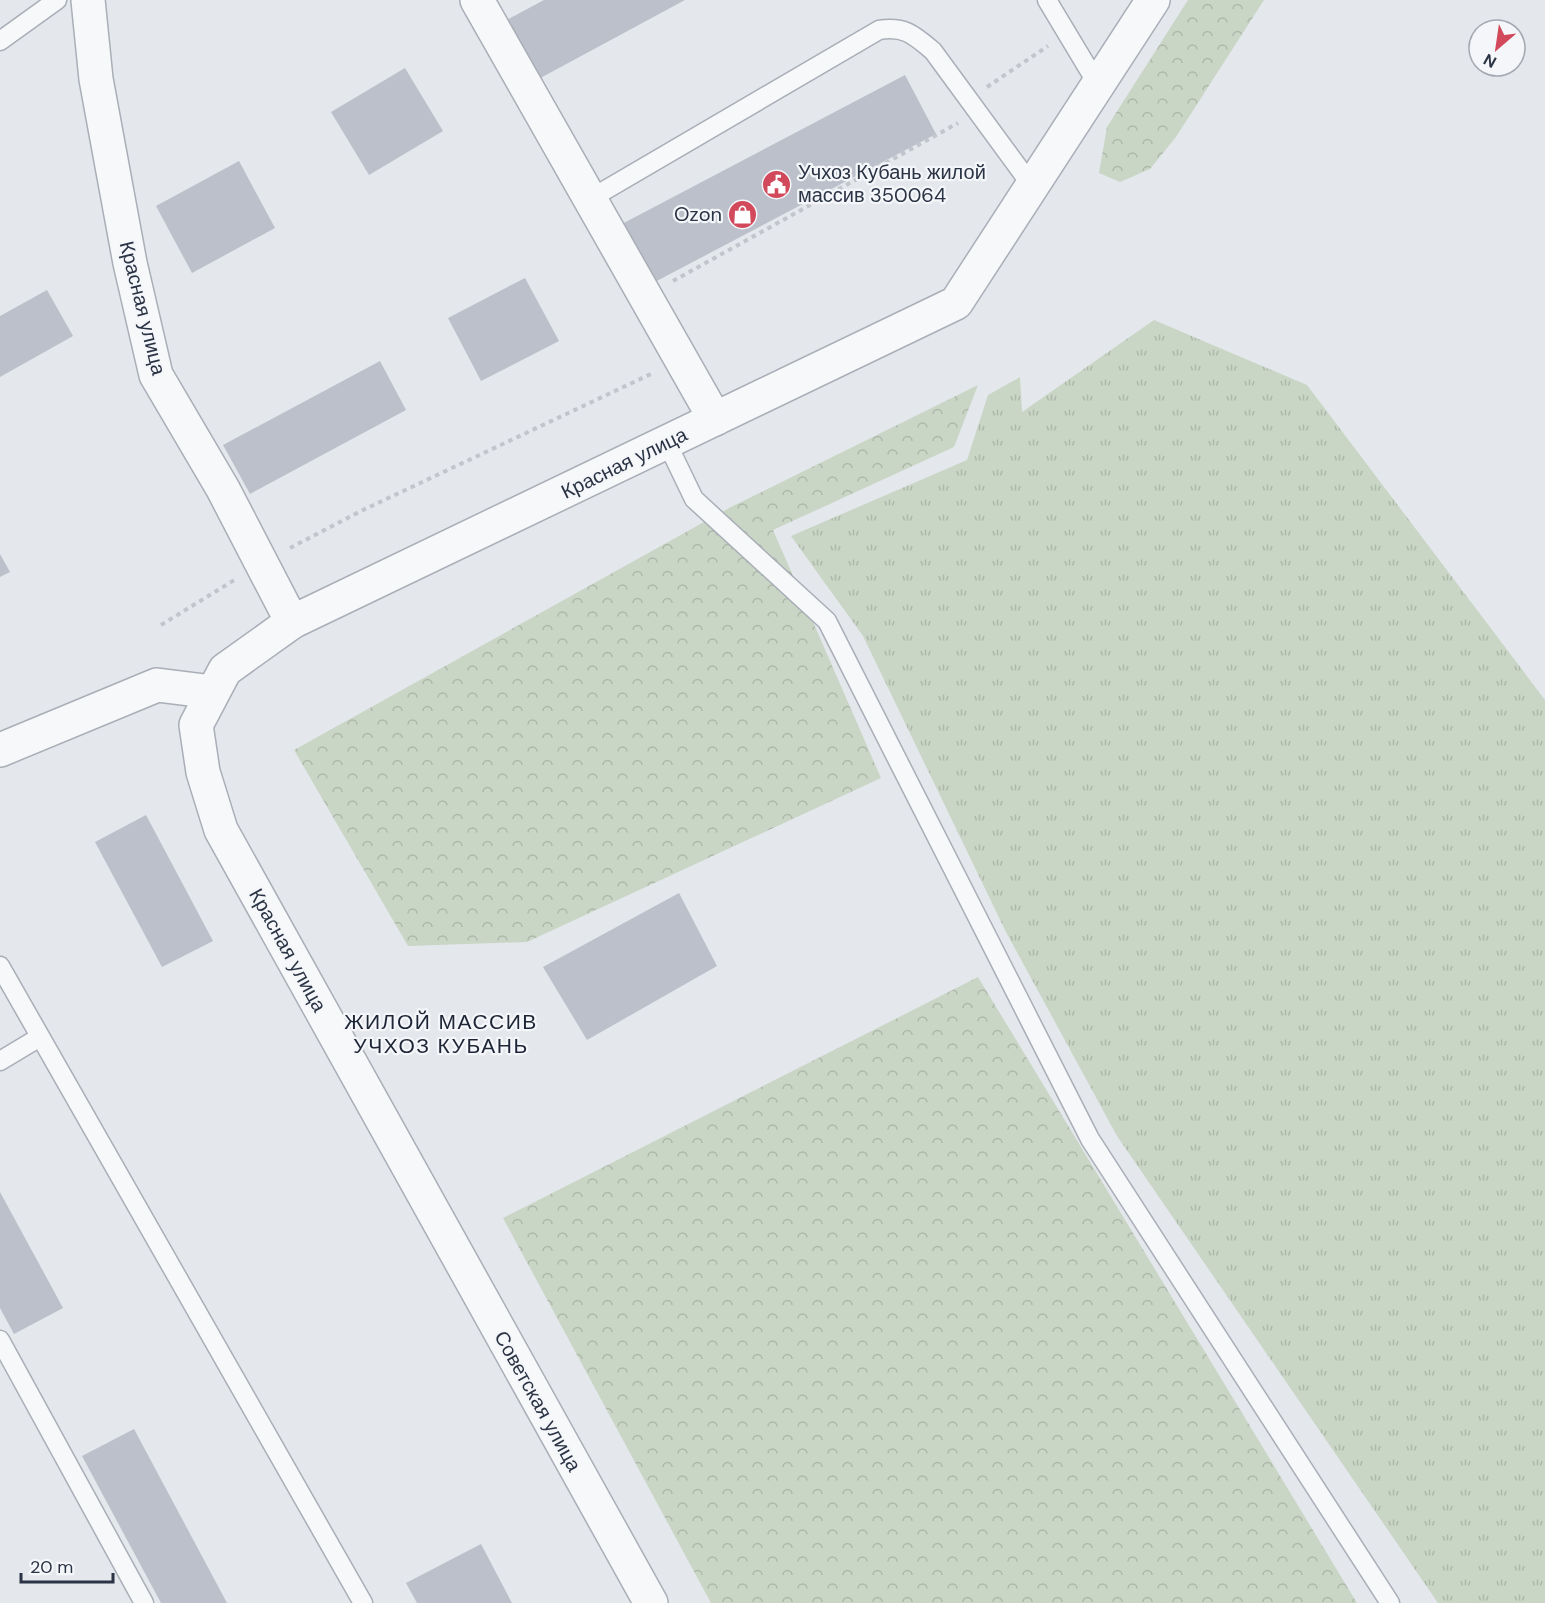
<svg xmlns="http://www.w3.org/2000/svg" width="1545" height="1603" font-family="'DM Sans',sans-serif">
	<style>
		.grass { fill: url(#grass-tufts) }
		.forest { fill: url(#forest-crowns) }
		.building { fill: #bbc0ca }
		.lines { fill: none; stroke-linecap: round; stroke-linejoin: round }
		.lane-casing { stroke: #a9aeb7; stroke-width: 21 }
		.street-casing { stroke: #a9aeb7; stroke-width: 36 }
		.path { stroke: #c2c5cb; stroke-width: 4; stroke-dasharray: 4.5 4.5; stroke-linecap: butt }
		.lane { stroke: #f7f8fa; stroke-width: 18 }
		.street { stroke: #f7f8fa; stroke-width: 33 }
		.labels { text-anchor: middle; stroke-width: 4.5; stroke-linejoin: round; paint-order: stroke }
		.poi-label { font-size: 20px; fill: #2b3445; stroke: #f4f6f9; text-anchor: start }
		.street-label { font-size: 20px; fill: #2b3445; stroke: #f4f6f9 }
		.neighbourhood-label { font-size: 21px; letter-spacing: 1.5px; fill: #1d2536; stroke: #f4f6f9 }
	</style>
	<defs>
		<pattern id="grass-tufts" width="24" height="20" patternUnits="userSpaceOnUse" patternTransform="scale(1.5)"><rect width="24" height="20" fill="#c9d6c5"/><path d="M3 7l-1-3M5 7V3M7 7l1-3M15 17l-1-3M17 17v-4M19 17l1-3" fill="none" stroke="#adb8ab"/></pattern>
		<pattern id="forest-crowns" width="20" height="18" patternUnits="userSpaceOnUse" patternTransform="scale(1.5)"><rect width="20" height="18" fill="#c9d6c5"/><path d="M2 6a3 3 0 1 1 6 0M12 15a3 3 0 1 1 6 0" fill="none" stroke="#adb8ab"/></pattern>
	</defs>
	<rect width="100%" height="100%" fill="#e4e7ec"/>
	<polygon class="grass" points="1154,320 1307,385 1545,700 1545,1603 1438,1603 1117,1136 1006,932 863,636 791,536 967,460 988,395 1020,377 1022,412"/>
	<g class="forest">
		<polygon points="1188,0 1264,0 1176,137 1150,169 1120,182 1099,173 1107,127"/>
		<polygon points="978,385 954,447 773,530 881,778 527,942 408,946 294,750 731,507"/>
		<polygon points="978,977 1357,1603 711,1603 503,1218"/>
	</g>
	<g class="building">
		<polygon points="544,0 685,0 533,82 501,23"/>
		<polygon points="405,68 443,131 369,175 331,112"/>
		<polygon points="905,75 936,134 651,284 620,225"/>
		<polygon points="239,161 275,228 192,273 156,206"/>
		<polygon points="525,278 559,341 481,381 448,318"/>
		<polygon points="47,290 73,336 0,377 0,316"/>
		<polygon points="380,361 406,410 250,494 223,445"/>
		<polygon points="0,554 10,572 0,577"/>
		<polygon points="146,815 213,941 162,967 95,842"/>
		<polygon points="679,893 717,966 587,1040 543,967"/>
		<polygon points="0,1192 63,1308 14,1334 0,1308"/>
		<polygon points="134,1429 227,1603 161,1603 82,1456"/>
		<polygon points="481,1544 512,1603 417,1603 406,1583"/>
	</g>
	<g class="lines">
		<defs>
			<g id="lane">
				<polyline points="1047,0 1098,85"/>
				<polyline points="0,41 57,0"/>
				<path d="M590,199L879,30C905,26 914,35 933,51L1032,186"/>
				<polyline points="667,443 694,499 827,621 1090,1139 1390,1603"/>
				<polyline points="0,966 363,1603"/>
				<polyline points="0,1061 40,1037"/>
				<polyline points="0,1340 144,1603"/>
			</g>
			<g id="street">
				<polyline points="88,0 96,79 130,263 156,375 223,489 292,622"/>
				<polyline points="477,0 715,419"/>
				<polyline points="0,750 157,685 213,692"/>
				<polyline points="651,1603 221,830 203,772 196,725 225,670 292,622 956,303 1153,0"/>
			</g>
		</defs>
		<use href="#lane" class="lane-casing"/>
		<use href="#street" class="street-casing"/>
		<g class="path">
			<polyline points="987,87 1048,46"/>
			<polyline points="673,281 958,123"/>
			<polyline points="290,548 361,511 653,373"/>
			<polyline points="161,625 236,579"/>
		</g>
		<use href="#lane" class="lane"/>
		<use href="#street" class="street"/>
	</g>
	<defs>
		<symbol id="civic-disc" viewBox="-11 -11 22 22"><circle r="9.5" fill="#d1495b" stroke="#f4f6f9"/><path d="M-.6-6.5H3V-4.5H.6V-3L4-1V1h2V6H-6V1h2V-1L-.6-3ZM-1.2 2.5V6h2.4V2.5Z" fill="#fff"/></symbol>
		<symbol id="shop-disc" viewBox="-11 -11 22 22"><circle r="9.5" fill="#d1495b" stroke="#f4f6f9"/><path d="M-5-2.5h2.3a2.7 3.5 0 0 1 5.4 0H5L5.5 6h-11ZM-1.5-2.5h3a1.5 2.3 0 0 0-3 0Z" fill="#fff"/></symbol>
	</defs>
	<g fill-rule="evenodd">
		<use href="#civic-disc" x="760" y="168" width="33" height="33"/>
		<use href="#shop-disc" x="726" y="198" width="33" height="33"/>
	</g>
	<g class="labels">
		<g class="poi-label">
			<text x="798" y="179">Учхоз Кубань жилой<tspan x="798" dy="23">массив 350064</tspan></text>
			<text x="722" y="221" text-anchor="end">Ozon</text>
		</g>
		<g class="street-label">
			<text transform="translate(143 308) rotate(76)" y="7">Красная улица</text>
			<text transform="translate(624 463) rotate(-26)" y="7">Красная улица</text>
			<text transform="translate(288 950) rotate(61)" y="7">Красная улица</text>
			<text transform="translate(538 1401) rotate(61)" y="7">Советская улица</text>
		</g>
		<g class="neighbourhood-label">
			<text x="441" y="1029">ЖИЛОЙ МАССИВ<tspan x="441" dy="24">УЧХОЗ КУБАНЬ</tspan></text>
		</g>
	</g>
	<g transform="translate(1497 48) rotate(209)"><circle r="28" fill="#f4f6f9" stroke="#a4a8b1" stroke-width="1.5"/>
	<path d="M0-4.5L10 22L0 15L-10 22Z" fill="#d1495b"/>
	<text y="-9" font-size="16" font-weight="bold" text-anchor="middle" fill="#2b3445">N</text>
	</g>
	<path d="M21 1573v9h92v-9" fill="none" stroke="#2b3445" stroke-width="3"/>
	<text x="30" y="1573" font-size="18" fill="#2b3445" stroke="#f4f6f9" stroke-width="4.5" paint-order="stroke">20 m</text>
</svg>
